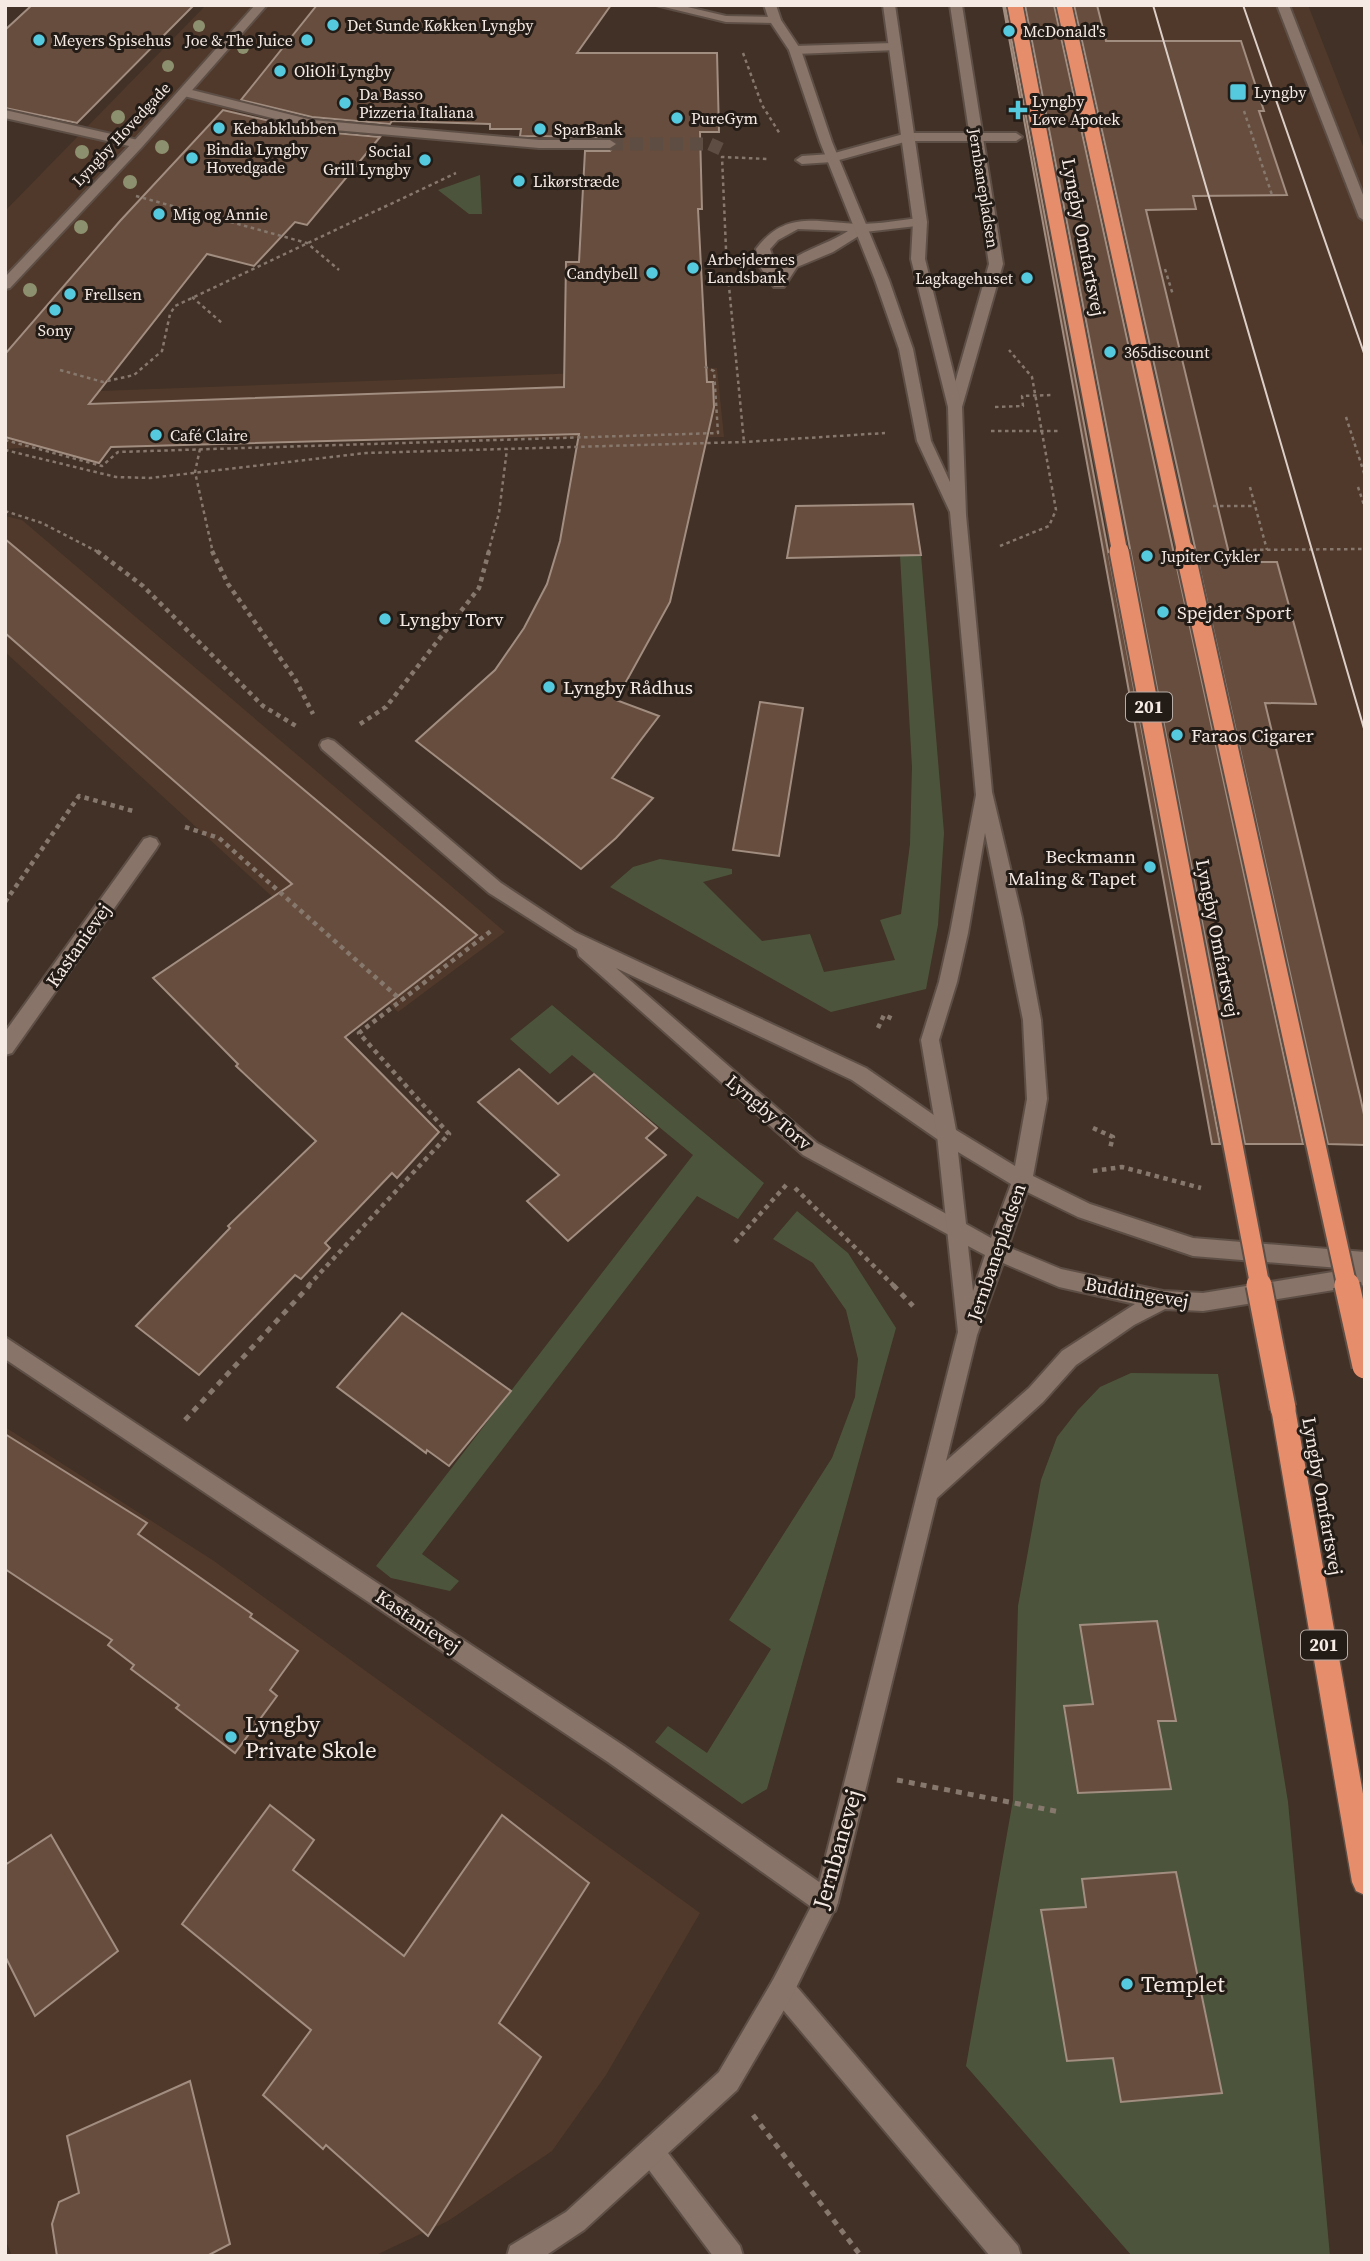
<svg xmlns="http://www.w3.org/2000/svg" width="1370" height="2261" font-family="'Source Serif 4',serif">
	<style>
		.built { fill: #50392b }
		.green { fill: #4c553c }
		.building { fill: #674d3d; stroke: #a28d81; stroke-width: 2 }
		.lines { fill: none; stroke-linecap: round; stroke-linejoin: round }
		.pedestrian-tunnel { stroke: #5d4d42; stroke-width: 13; stroke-dasharray: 13 7; stroke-linecap: butt }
		.service-casing { stroke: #5e4f46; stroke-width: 4 }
		.pedestrian-casing { stroke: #5e4f46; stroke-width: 4 }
		.minor-casing { stroke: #5e4f46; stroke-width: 4 }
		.tertiary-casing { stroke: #5e4f46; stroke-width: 4 }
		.motorway-casing { stroke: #5e4f46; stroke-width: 3 }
		.path-far2 { stroke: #87786e; stroke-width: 2.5; stroke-dasharray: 3.5 3.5; stroke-linecap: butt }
		.path-far1 { stroke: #87786e; stroke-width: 4.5; stroke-dasharray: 4.5 4.5; stroke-linecap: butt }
		.path { stroke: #87786e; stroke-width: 5; stroke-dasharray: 6 6; stroke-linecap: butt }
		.service { fill: #887468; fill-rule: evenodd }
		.pedestrian { fill: #887468; fill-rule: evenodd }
		.minor { fill: #887468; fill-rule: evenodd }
		.tertiary { fill: #887468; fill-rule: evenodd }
		.motorway { fill: #e68d6c; fill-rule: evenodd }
		.tram { stroke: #dccfc8; stroke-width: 2 }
		.motorway-bridge-far2-casing { stroke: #5e4f46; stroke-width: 18; stroke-linecap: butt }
		.motorway-bridge-far1-casing { stroke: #5e4f46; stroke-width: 23; stroke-linecap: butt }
		.motorway-bridge-casing { stroke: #5e4f46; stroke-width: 29; stroke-linecap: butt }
		.motorway-bridge-far2 { stroke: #e68d6c; stroke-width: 15 }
		.motorway-bridge-far1 { stroke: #e68d6c; stroke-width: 19 }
		.motorway-bridge { stroke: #e68d6c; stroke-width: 25 }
		.tree { fill: #8d906e }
		.poi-dot { fill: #55cadf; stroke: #231b16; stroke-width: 2.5 }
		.labels { text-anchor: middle; stroke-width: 6; stroke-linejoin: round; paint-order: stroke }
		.far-poi-label { font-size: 16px; fill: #f6eae4; stroke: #231b16; text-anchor: start }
		.far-street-label { font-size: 16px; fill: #f6eae4; stroke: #231b16 }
		.shield { fill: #231b16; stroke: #b7aca6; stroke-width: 2 }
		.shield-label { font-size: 18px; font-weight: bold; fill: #f6eae4 }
		.street-label { font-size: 19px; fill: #f6eae4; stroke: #231b16 }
		.poi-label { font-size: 19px; fill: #f6eae4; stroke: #231b16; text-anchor: start }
		.near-poi-label { font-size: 23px; fill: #f6eae4; stroke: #231b16; text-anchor: start }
		.near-street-label { font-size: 23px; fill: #f6eae4; stroke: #231b16 }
	</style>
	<rect width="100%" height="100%" fill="#423126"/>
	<g class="built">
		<polygon points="206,5 330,5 24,360 45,393 717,368 724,437 112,442 5,449 5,211"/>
		<polygon points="1097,5 1308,5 1365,151 1365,1118"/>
		<polygon points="5,516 22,520 505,932 398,1012 5,652"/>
		<polygon points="5,1427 214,1561 700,1913 606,2075 552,2151 448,2221 374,2256 12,2256 5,2239"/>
	</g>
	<g class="green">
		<polygon points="480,175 482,214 469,214 438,190"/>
		<polygon points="900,555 921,555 944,833 938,925 926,989 831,1012 610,887 633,867 660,859 732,869 732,874 703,882 762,941 810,934 824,972 895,960 880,920 901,914 910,844 912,767"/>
		<polygon points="552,1005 764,1183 738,1219 697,1196 422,1554 459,1581 450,1591 391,1578 376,1566 693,1155 572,1055 550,1074 510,1039"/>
		<polygon points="797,1211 848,1253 896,1328 767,1789 742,1804 655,1742 668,1726 707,1753 771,1649 729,1620 832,1458 855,1397 858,1359 846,1310 813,1263 773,1239"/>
		<polygon points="1131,1373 1218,1374 1288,1802 1330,2256 1132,2256 966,2066 1013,1800 1018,1606 1041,1480 1057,1437 1078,1410 1100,1387"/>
	</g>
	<g class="building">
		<polygon points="32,5 194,5 77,123 5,108 5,30"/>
		<polygon points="317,5 611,5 577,53 717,53 719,132 700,132 702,209 698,209 707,382 713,382 714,407 670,602 616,700 659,716 612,778 653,798 616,838 581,869 416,741 495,670 524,628 547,584 560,541 579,434 111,447 99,463 5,437 5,354 120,221 223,110 312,131 380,137 307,225 295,222 254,266 207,254 89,404 564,387 566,262 579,262 585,151 610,151 618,143 610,137 520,136 521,129 490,129 490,124 392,121 390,124 312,117 241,100"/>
		<polygon points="1003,5 1005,5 1220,1144 1212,1144"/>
		<polygon points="1025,5 1054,5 1303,1144 1245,1144"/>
		<polygon points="1074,5 1097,5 1106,41 1241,41 1264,111 1259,111 1287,195 1193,196 1196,209 1146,210 1231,562 1277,562 1316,704 1265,703 1360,1096 1365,1119 1365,1145 1328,1144"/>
		<polygon points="913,504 921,555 787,558 796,506"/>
		<polygon points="5,539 477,935 345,1037 439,1132 397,1178 392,1173 325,1243 330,1248 301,1279 295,1275 199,1375 136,1326 230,1228 228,1226 316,1141 236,1066 238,1064 153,978 292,884 5,633"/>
		<polygon points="760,702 803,708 779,856 733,850"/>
		<polygon points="519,1069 558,1104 594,1074 657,1128 646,1138 666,1155 568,1241 527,1201 559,1175 478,1102"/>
		<polygon points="402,1313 511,1391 449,1466 427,1450 426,1453 337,1387"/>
		<polygon points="5,1434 147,1523 138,1534 252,1614 250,1617 298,1651 270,1690 277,1696 235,1753 176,1708 179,1705 131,1669 134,1665 108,1645 112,1640 5,1569"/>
		<polygon points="1157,1621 1176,1721 1158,1721 1171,1789 1078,1793 1064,1706 1093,1704 1080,1625"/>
		<polygon points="270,1805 314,1840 293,1870 404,1956 502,1815 589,1883 499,2023 541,2057 428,2236 326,2145 323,2149 263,2095 311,2030 182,1924"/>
		<polygon points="51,1835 118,1951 35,2016 5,1956 5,1865"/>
		<polygon points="1176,1872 1222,2093 1121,2102 1113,2058 1067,2061 1041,1910 1086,1907 1082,1879"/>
		<polygon points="190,2081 230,2244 207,2256 57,2256 52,2224 59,2202 79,2193 67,2136"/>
	</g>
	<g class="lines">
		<polyline class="pedestrian-tunnel" points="610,144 710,144 721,149"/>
		<defs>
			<g id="service">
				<polygon points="950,5 962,5 1003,264 962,407 955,412 948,407 989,264"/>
				<polygon points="1277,5 1289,5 1365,200 1365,221 1359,217"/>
				<polygon points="893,43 897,44 897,50 795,54 789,50 795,46"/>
				<path d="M920,218L927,222L925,225L865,232L833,252L797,267L784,287H774L760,267L756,249C786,209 818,223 860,224C880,224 900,220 920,218ZM798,229L848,231C826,246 792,252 778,273L770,249L778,240Z"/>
				<polygon points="328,739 334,741 501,883 575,932 866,1068 954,1129 957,1135 954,1141 947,1143 940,1141 852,1080 616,968 817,1143 963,1223 966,1229 963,1235 956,1238 949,1235 803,1155 579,956 577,949 489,893 322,749 320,745 322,741"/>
				<polygon points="782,1976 791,1980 1018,2246 1021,2256 990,2256 773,1998 769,1989 773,1980"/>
			</g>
			<g id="pedestrian">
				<polygon points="184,88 312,120 539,140 610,140 616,144 610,148 539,148 312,128 180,95 178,92"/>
				<polygon points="5,110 138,140 144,144 138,148 5,118"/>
				<polygon points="907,133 1016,133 1022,137 1016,141 908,141 832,162 802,164 796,160 802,156 831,154"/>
			</g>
			<g id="minor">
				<polygon points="255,5 267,5 142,147 10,288 5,289 5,277 134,141"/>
				<polygon points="656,5 679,5 726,16 775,17 781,20 775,23 726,22"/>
				<polygon points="150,837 156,839 159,844 156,849 12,1053 5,1055 5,1032 144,839"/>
				<polygon points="5,1337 624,1746 835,1893 838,1902 835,1911 826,1914 817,1911 608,1762 5,1359"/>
				<polygon points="652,2140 661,2144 740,2246 743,2256 713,2256 643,2162 639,2153 643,2144"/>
			</g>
			<path id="tertiary" d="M764,5H776L781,20L801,50L832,142L889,280L913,349L931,441L950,482L948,407L911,259L913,222L883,5H895L927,222L925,259L962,407L966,515L992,792L1022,918L1041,1020L1047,1099L1033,1176L1090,1204L1193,1238L1365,1252V1285L1203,1311L1165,1309L1134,1325L1076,1365L1043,1402L937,1498L838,1902L791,1998L737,2090L584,2230L545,2256H507L510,2246L566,2212L719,2072L773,1980L815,1899L958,1332L937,1135L921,1040L939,982L950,933L976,795L950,512L917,441L899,349L875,280L820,142L789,50L769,20ZM985,833L1023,1020L1027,1099L1015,1166L956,1130L939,1040L957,982L968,933ZM958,1152L1011,1184L991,1238L966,1224ZM1027,1192L1078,1217L1193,1256L1351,1269L1203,1293L1163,1291L1061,1269L1008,1247ZM968,1246L985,1255L973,1291ZM1003,1263L1059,1287L1135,1304L1062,1351L1029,1388L946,1461L977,1335Z"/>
			<polygon id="motorway" points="1283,1397 1291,1400 1295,1408 1365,1805 1365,1895 1356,1891 1352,1882 1271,1408 1275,1400"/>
		</defs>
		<use href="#service" class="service-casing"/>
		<use href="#pedestrian" class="pedestrian-casing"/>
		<use href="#minor" class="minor-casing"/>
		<use href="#tertiary" class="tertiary-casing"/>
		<use href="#motorway" class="motorway-casing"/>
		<g class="path-far2">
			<polyline points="743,53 762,105 780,134"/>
			<polyline points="1244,111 1272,195"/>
			<polyline points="136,196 307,243 339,270"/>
			<polyline points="726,249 722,157 768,159"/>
			<polyline points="1165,269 1173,295"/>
			<polyline points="728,276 744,442"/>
			<polyline points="192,297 222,323"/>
			<polyline points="60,370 103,382 134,375 162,351 170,314 175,306 456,173"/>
			<polyline points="995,407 1023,406 1022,396 1051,395"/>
			<polyline points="1346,417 1365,476"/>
			<polyline points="991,431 1060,431"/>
			<polyline points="5,440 102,466 118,452 718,433 714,371 703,366"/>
			<polyline points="200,449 195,472 213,553"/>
			<polyline points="5,450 116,477 150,478 366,453 744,442 885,433"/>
			<polyline points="1250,487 1267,550"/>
			<polyline points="1358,487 1365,508"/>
			<polyline points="1213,506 1255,506"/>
			<polyline points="5,511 42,523 100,553"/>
			<polyline points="1000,546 1049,526 1056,510 1032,377 1009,350"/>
			<polyline points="1239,550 1365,549"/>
			<polyline points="488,553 499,513 507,449"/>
		</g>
		<g class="path-far1">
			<polyline points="97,551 143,586 263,706 296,726"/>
			<polyline points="212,551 228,584 295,679 313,714"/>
			<polyline points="360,724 386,707 479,588 489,551"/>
			<polyline points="185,827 219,838 401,1000"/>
			<polyline points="5,902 79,796 133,811"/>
			<polyline points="878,1028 884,1015 895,1020"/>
			<polyline points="1093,1128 1113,1137 1110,1148"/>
			<polyline points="1093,1171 1122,1167 1201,1188"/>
			<polyline points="795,1188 894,1286"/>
			<polyline points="735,1242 788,1183"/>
			<polyline points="308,1286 449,1134 359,1033 491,931"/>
		</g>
		<g class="path">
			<polyline points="893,1285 913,1306"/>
			<polyline points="185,1420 310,1285"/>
			<polyline points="897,1780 1060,1812"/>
			<polyline points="753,2115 861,2256"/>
		</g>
		<use href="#service" class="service"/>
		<use href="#pedestrian" class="pedestrian"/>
		<use href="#minor" class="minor"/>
		<use href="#tertiary" class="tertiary"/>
		<use href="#motorway" class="motorway"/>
		<g class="tram">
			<polyline points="1153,5 1365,732"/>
			<polyline points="1243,5 1365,356"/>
		</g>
		<defs>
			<g id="motorway-bridge-far2">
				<polyline points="1015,5 1120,553"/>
				<polyline points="1064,5 1185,553"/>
			</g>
			<g id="motorway-bridge-far1">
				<polyline points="1119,551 1260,1286"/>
				<polyline points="1185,551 1347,1286"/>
			</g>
			<g id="motorway-bridge">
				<polyline points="1259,1285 1283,1408"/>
				<polyline points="1347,1285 1365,1366"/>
			</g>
		</defs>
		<use href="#motorway-bridge-far2" class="motorway-bridge-far2-casing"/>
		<use href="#motorway-bridge-far1" class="motorway-bridge-far1-casing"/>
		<use href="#motorway-bridge" class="motorway-bridge-casing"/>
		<use href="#motorway-bridge-far2" class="motorway-bridge-far2"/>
		<use href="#motorway-bridge-far1" class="motorway-bridge-far1"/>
		<use href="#motorway-bridge" class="motorway-bridge"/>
	</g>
	<g class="tree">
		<circle cx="199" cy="26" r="6"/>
		<circle cx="243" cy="48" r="6"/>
		<circle cx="168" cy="66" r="6"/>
		<circle cx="118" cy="117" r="7"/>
		<circle cx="162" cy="147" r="7"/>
		<circle cx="82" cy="152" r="7"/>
		<circle cx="130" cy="182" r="7"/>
		<circle cx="81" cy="227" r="7"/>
		<circle cx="30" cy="290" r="7"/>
	</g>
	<g class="poi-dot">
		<circle cx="333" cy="25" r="7"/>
		<circle cx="1009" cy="31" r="7"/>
		<circle cx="39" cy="40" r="7"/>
		<circle cx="307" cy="40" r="7"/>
		<circle cx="280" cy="71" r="7"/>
		<rect x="1229" y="83" width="18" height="18" rx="3.5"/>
		<circle cx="345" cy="103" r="7"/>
		<path d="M1014.5 99.5h7v7h7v7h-7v7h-7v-7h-7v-7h7z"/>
		<circle cx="677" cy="118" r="7"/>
		<circle cx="219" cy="128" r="7"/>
		<circle cx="540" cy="129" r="7"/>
		<circle cx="192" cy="158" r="7"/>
		<circle cx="425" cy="160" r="7"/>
		<circle cx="519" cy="181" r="7"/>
		<circle cx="159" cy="214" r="7"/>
		<circle cx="693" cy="268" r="7"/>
		<circle cx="652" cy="273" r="7"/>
		<circle cx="1027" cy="278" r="7"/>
		<circle cx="70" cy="294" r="7"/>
		<circle cx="55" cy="310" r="7"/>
		<circle cx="1110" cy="352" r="7"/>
		<circle cx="156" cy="435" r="7"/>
		<circle cx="1147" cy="556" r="7"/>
		<circle cx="1163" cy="612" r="7"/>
		<circle cx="385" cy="619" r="7"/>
		<circle cx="549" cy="687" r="7"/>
		<circle cx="1177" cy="735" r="7"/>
		<circle cx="1150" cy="867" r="7"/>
		<circle cx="231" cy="1737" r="7"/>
		<circle cx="1127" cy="1984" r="7"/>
	</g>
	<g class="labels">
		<g class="far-poi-label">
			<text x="347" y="31">Det Sunde Køkken Lyngby</text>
			<text x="1023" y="37">McDonald's</text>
			<text x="53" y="46">Meyers Spisehus</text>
			<text x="293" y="46" text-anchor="end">Joe &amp; The Juice</text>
			<text x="294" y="77">OliOli Lyngby</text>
			<text x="1254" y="98">Lyngby</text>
			<text x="359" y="100">Da Basso<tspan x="359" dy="18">Pizzeria Italiana</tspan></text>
			<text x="1032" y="107">Lyngby<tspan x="1032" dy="18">Løve Apotek</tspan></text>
			<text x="691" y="124">PureGym</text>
			<text x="233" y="134">Kebabklubben</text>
			<text x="554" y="135">SparBank</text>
			<text x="206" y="155">Bindia Lyngby<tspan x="206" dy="18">Hovedgade</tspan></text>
			<text x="411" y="157" text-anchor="end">Social<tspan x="411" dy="18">Grill Lyngby</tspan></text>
			<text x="533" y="187">Likørstræde</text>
			<text x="173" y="220">Mig og Annie</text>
			<text x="707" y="265">Arbejdernes<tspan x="707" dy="18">Landsbank</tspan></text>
			<text x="638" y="279" text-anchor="end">Candybell</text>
			<text x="1013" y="284" text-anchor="end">Lagkagehuset</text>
			<text x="84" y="300">Frellsen</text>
			<text x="55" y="336" text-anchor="middle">Sony</text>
			<text x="1124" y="358">365discount</text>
			<text x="170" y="441">Café Claire</text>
			<text x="1161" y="562">Jupiter Cykler</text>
		</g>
		<g class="far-street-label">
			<text transform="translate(121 134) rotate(-47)" y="6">Lyngby Hovedgade</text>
			<text transform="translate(984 188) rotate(81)" y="6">Jernbanepladsen</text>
		</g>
		<g class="shield">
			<rect x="1126" y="692.5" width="46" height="29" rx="5"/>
			<rect x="1301" y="1630.5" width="46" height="29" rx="5"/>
		</g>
		<g class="shield-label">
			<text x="1149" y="713">201</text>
			<text x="1324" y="1651">201</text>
		</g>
		<g class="street-label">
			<text transform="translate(1084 237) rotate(79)" y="7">Lyngby Omfartsvej</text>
			<text transform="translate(1218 938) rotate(79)" y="7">Lyngby Omfartsvej</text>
			<text transform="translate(78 945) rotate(-55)" y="7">Kastanievej</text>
			<text transform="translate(769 1112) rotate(40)" y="7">Lyngby Torv</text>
			<text transform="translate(996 1252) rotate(-71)" y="7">Jernbanepladsen</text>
			<text transform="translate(1137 1292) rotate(10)" y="7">Buddingevej</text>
			<text transform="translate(1323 1496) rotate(80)" y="7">Lyngby Omfartsvej</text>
			<text transform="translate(418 1621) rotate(34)" y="7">Kastanievej</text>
		</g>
		<g class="poi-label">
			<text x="1177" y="619">Spejder Sport</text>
			<text x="399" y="626">Lyngby Torv</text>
			<text x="563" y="694">Lyngby Rådhus</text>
			<text x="1191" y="742">Faraos Cigarer</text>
			<text x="1136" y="863" text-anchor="end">Beckmann<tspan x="1136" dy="22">Maling &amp; Tapet</tspan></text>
		</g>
		<g class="near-poi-label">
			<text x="245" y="1732">Lyngby<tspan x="245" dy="26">Private Skole</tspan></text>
			<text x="1141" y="1992">Templet</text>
		</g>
		<g class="near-street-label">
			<text transform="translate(837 1849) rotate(-74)" y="8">Jernbanevej</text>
		</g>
	</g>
	<rect width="1370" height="2261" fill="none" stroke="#f6eae4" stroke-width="14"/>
</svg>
